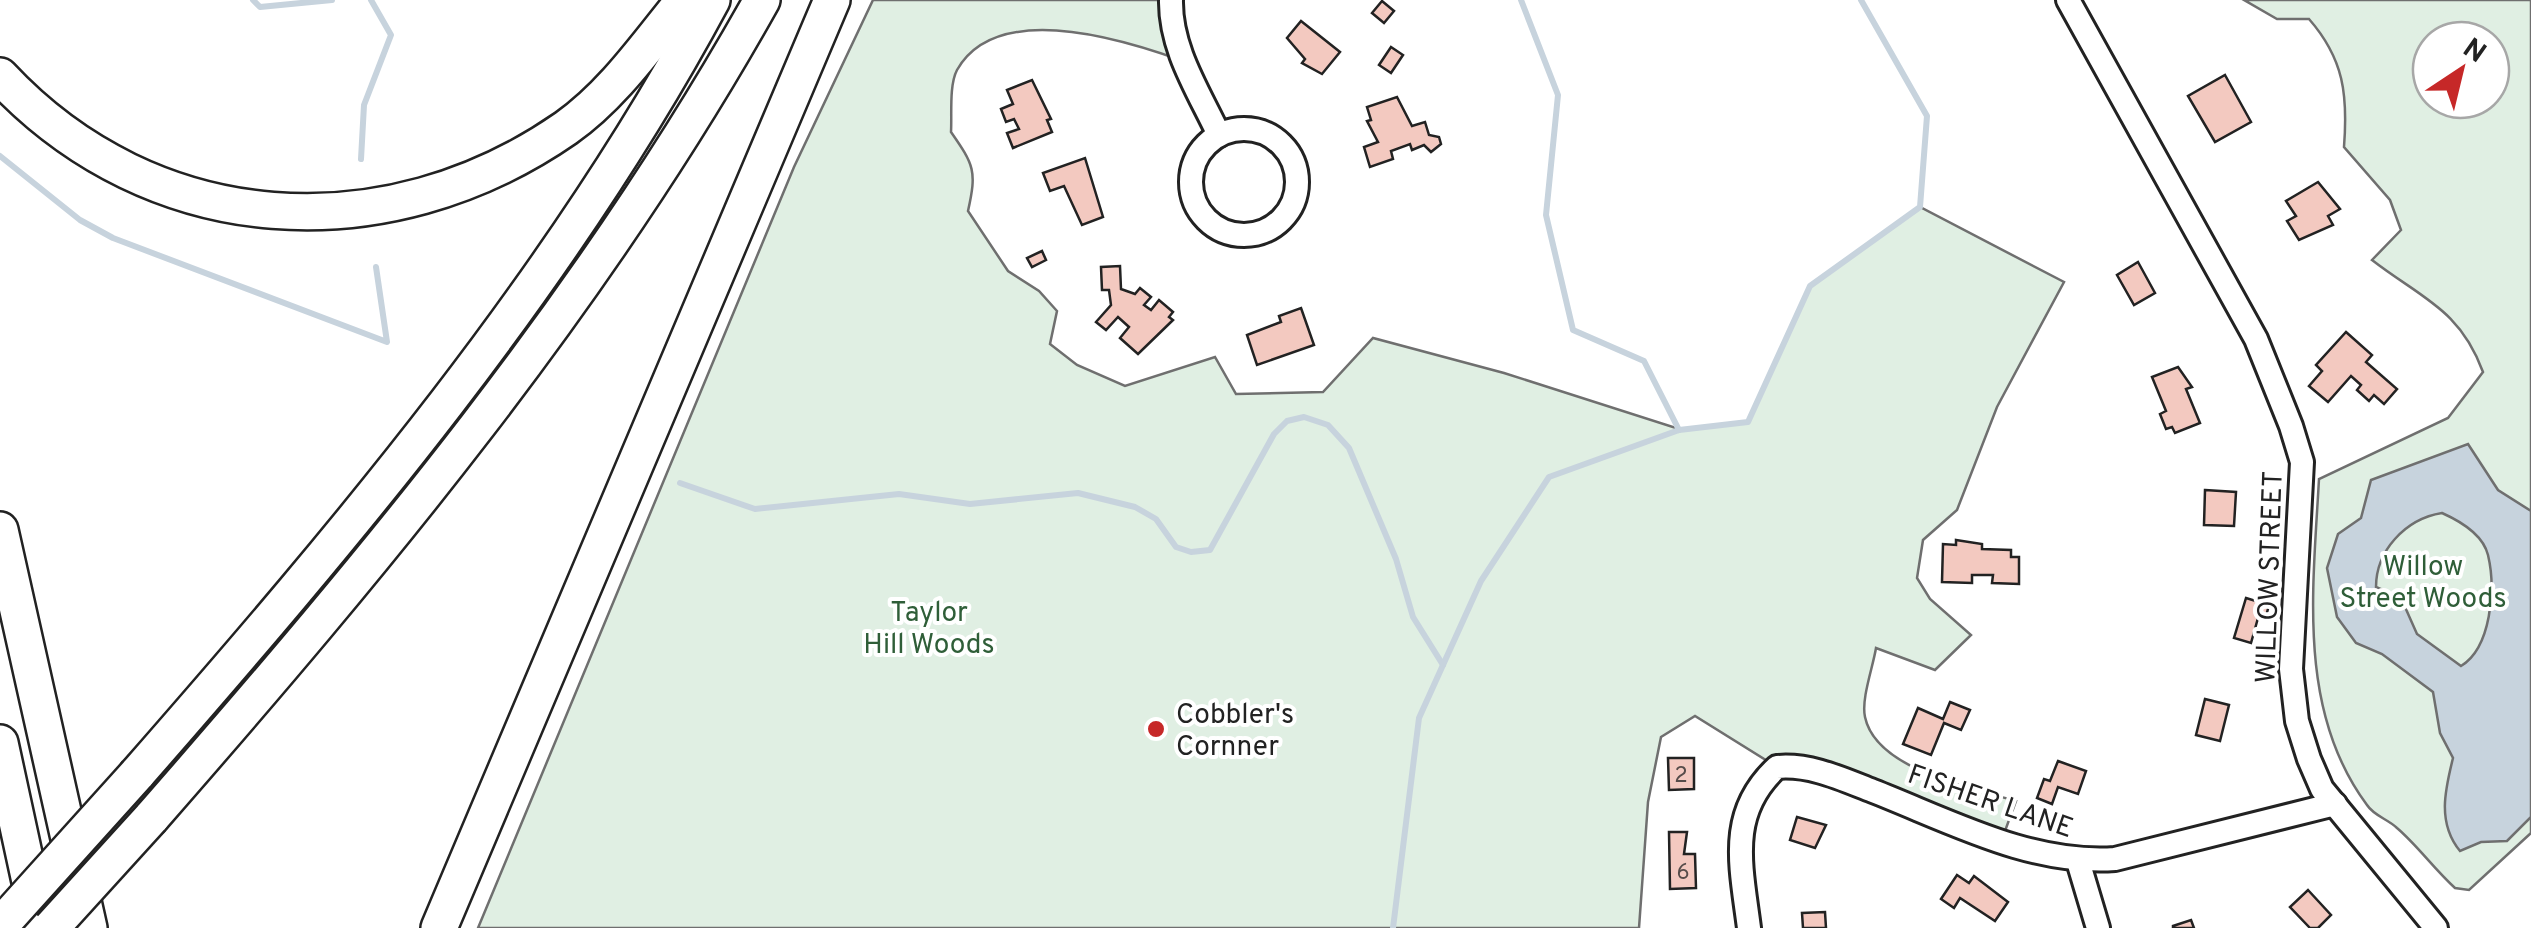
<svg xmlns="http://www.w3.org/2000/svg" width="2531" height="928" font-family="Overpass,sans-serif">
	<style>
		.green { fill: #e0efe3; stroke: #6f6f6f; stroke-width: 2.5; fill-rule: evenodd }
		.water { fill: #c7d3dd; stroke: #6f6f6f; stroke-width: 2.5; fill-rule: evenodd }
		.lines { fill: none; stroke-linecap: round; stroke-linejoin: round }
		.stream { stroke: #c7d3dd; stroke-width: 6 }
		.building { fill: #f3c9c0; stroke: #222; stroke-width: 2.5 }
		.minor-casing { stroke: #222; stroke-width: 28 }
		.highway-casing { stroke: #222; stroke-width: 40 }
		.minor { stroke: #fff; stroke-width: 22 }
		.highway { stroke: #fff; stroke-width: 35 }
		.highway-bridge-casing { stroke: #222; stroke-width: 40; stroke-linecap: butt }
		.highway-bridge { stroke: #fff; stroke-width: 35 }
		.poi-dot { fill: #c62828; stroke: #fff; stroke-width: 4 }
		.labels { text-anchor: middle; stroke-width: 8; stroke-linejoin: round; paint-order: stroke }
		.number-label { font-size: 22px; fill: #564c4a }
		.park-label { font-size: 28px; fill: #2f5e38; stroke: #fff }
		.street-label { font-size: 28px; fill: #222; stroke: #fff }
		.poi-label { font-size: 28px; fill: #222; stroke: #fff; text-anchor: start }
	</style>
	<rect width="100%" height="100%" fill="#fff"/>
	<g class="green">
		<path d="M873,0H1171L1183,61C1122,39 997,0 957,70C949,85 952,115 951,132C974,165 977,171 968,211L1008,271L1039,291L1057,311L1050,344L1077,365L1125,386L1215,357L1236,394L1323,392L1373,338L1504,373L1679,429L1748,422L1810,286L1920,207L2064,282L1997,407L1957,510L1923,540L1917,578L1930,599L1971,635L1935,670L1876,648C1873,667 1861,699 1865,717C1876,770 1973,788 2016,801L2001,842L1777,767L1695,716L1661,737L1648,802L1639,928H478L794,167Z"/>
		<path d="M2244,0H2531V833L2469,890L2455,888C2434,869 2418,846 2397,828C2388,819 2374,816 2367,805C2297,711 2313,589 2319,479L2448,418L2483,372C2460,309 2421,298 2372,260L2401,230L2390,200L2344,147C2348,95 2344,59 2309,19H2277ZM2431,40H2491V100H2431Z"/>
	</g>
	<path class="water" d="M2468,444L2498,490L2531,511V817L2507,841L2481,842L2460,851C2437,823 2445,790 2453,758L2440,733L2433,692L2382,654L2356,643L2337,617L2327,568L2338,534L2361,518L2371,480ZM2442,513C2460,521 2483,535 2488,555C2496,589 2491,648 2461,666L2417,634L2401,598L2376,587C2376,551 2405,519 2442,513Z"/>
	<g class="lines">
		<g class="stream">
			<polyline points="253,0 260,7 332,0"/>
			<polyline points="1521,0 1558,95 1546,215 1573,330 1644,361 1679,430"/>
			<polyline points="0,156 80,220 113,238 387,342 376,267"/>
			<polyline points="361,159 364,105 391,35 371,0"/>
			<polyline points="680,483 755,509 899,494 970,504 1078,493 1135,507 1156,519 1176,547 1191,552 1210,550 1274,434 1287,421 1304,417 1328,425 1349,448 1396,559 1413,617 1443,665"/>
			<polyline points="1393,928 1419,718 1481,581 1549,477 1679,430 1748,422 1810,286 1920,207 1927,116 1861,0"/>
		</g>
	</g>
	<g class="building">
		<polygon points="1382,1 1394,11 1384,23 1372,13"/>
		<polygon points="1301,21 1340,52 1322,74 1302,63 1305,59 1287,38"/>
		<polygon points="1391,47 1403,55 1391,73 1379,65"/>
		<polygon points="2225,75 2251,122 2215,142 2188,96"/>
		<polygon points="1032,80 1051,119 1047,120 1052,132 1013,148 1007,133 1019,129 1014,119 1006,122 1001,109 1013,104 1007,90"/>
		<polygon points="1397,97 1412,126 1425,122 1429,135 1439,137 1441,144 1431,152 1424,145 1412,150 1410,144 1391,151 1393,159 1370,167 1364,147 1378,142 1367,121 1371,120 1367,107"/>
		<polygon points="1085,158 1103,217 1082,225 1064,186 1050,191 1043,173"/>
		<polygon points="2318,182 2340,209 2328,216 2333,225 2299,240 2287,221 2296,216 2286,201"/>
		<polygon points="1042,251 1046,260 1032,267 1027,258"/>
		<polygon points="2138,262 2155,293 2134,305 2117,275"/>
		<polygon points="1120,266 1121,289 1135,294 1140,288 1151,297 1144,305 1151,310 1159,300 1173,312 1169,317 1173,320 1138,354 1120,338 1129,327 1118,317 1106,330 1096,322 1111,305 1109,290 1102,290 1101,267"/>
		<polygon points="1301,308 1314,345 1257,365 1247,335 1281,322 1279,316"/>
		<polygon points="2346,332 2372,355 2366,362 2397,389 2384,404 2374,395 2369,401 2357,390 2361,385 2351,376 2328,402 2309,386 2322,371 2316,365"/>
		<polygon points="2178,367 2192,387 2186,389 2200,423 2175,433 2172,427 2166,429 2160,414 2166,411 2152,377"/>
		<polygon points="2205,490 2236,492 2234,526 2204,525"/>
		<polygon points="1956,540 1982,544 1982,549 2011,550 2011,557 2019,557 2019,584 1992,583 1993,575 1972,575 1972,583 1942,582 1943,544 1956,545"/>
		<polygon points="2246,598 2269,605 2265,620 2258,618 2251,643 2234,638"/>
		<polygon points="2205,699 2229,705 2220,741 2196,735"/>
		<polygon points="1950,702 1970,710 1961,730 1944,723 1931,755 1903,744 1918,708 1943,719"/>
		<polygon points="1668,758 1694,758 1694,789 1669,790"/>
		<polygon points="2058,761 2086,771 2078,794 2058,787 2052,804 2037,798 2044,779 2050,781"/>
		<polygon points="1797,817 1826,825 1815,848 1790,840"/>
		<polygon points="1669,832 1687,832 1684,854 1695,854 1696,888 1670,889"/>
		<polygon points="1957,875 1969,883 1974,876 2008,902 1995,921 1960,898 1954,908 1941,899"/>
		<polygon points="2308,890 2331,915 2318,928 2310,928 2290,907"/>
		<polygon points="1825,912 1826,928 1803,928 1802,913"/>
		<polygon points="2191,920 2194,928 2173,928 2173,926"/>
	</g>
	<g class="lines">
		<defs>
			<g id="minor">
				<path d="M1171,0C1170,49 1199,92 1219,135"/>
				<polyline points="2068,0 2256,339 2291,426 2302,462 2291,669 2297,721 2309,759 2322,789 2436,928"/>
				<circle cx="1244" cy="182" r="53"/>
				<polyline points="2078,861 2098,928"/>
				<path d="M1749,928C1741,865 1727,813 1777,767C1811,764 1842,779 1873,791C1950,821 2031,865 2115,859L2335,804"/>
			</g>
			<g id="highway">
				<path d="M0,76C153,240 386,253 566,128C613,95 648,44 684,0"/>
				<polyline points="0,530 89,928"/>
				<polyline points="0,743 40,928"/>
				<path d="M137,774C347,534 561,282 712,0"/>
				<path d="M151,818C375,562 595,299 762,0"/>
				<polyline points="439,928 832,0"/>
			</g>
		</defs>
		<use href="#minor" class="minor-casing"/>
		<use href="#highway" class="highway-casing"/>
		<use href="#minor" class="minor"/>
		<use href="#highway" class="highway"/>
		<defs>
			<g id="highway-bridge">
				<polyline points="0,926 137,774"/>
				<polyline points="51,928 151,818"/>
			</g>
		</defs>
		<use href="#highway-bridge" class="highway-bridge-casing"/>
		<use href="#highway-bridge" class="highway-bridge"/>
	</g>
	<circle class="poi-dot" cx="1156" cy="729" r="10"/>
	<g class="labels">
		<g class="number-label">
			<text x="1681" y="782">2</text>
			<text x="1683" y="879">6</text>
		</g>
		<g class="park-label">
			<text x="2423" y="575">Willow<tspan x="2423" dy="32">Street Woods</tspan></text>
			<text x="929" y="621">Taylor<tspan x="929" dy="32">Hill Woods</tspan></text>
		</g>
		<g class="street-label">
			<text transform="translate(2268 577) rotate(-88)" y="10">WILLOW STREET</text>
			<text transform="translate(1991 800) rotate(19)" y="10">FISHER LANE</text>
		</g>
		<g class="poi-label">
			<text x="1176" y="723">Cobbler's<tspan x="1176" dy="32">Cornner</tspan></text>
		</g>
	</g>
	<g transform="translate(2461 70) rotate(35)"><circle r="48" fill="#ffffff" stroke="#a7a7a7" stroke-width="2.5"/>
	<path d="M0-8L18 38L0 25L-18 38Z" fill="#c62828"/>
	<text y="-15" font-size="28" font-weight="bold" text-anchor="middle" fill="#222222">N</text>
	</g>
</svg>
